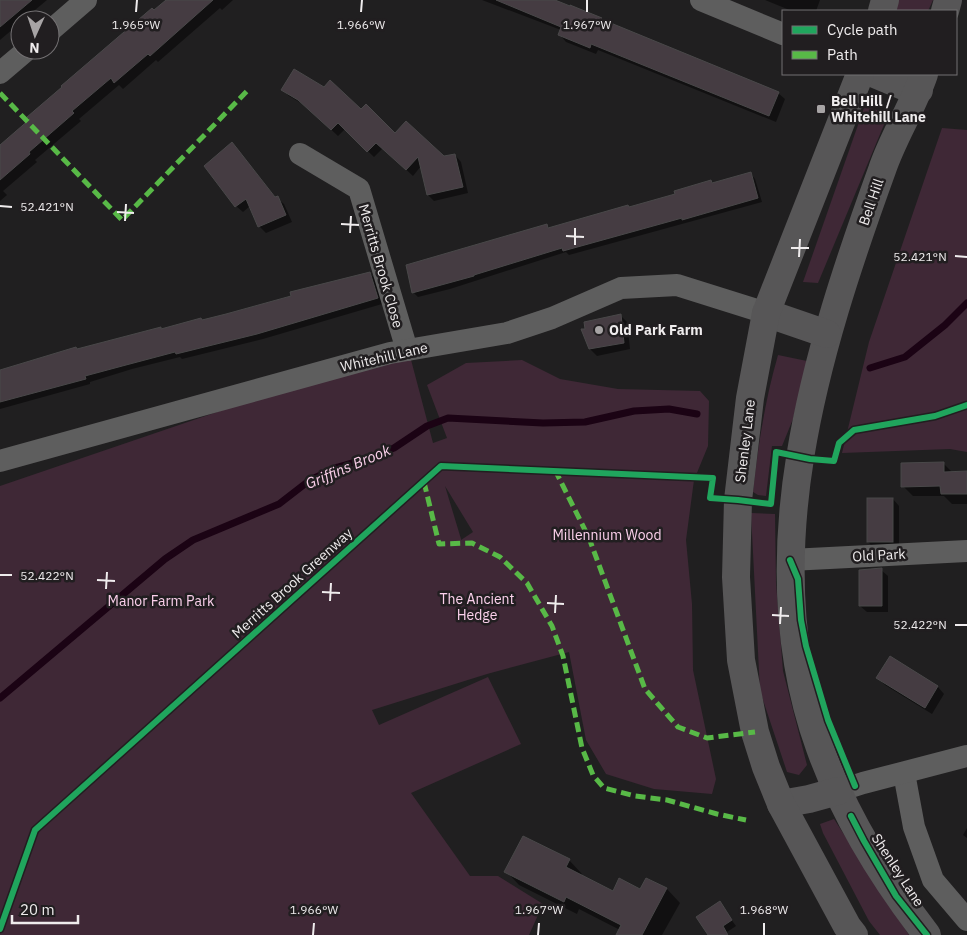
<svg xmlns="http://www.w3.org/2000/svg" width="967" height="935" font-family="'IBM Plex Sans',sans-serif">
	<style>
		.green { fill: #3f2836; fill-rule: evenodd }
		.shadow { fill: #0007 }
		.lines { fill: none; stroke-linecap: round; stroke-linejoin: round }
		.stream { stroke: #1b0314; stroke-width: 7 }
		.building { fill: #453c42; stroke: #494849 }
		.street { stroke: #5e5e5e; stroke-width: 22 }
		.secondary { stroke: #575657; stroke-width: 28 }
		.quiet { stroke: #58b947; stroke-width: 5; stroke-dasharray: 10 5; stroke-linecap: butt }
		.cycleway-casing { stroke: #211e20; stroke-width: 9 }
		.cycleway { stroke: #20a55d; stroke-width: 6 }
		.ticks { fill: none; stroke: #efeced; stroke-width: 2 }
		.poi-dot { fill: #a7a4a5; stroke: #211e20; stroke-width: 2 }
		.labels { text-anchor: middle; stroke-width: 5; stroke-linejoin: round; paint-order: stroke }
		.poi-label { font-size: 14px; font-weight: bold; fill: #efeced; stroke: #211e20; text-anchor: start }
		.street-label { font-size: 14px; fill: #efeced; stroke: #211e20 }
		.park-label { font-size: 14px; fill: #fbd0eb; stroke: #211e20 }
		.water-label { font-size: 15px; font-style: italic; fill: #fcd1eb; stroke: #211e20 }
		.ticks-label { font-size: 12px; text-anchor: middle; fill: #efeced; stroke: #211e20; stroke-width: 5; stroke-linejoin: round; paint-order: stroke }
	</style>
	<rect width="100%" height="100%" fill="#201f20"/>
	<g class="green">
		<polygon points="898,0 933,0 928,11 894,11"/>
		<polygon points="865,105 888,115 818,283 803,282"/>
		<polygon points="942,128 967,130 967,452 950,449 842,453 869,342"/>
		<path d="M390,353L410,356L433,443L447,438L427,385L466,363L522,360L560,379L618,389L700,391L709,401L708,446L694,480L686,540L692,604L693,670L716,779L712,794L654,789L606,774L586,740L569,652L487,674L372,710L379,725L488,677L521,744L411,793L470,876H498L543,904L529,935H0V486ZM445,486L473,532L461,540V539Z"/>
		<path d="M778,355L807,361L793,419L782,446H772L766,496L758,495L753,492C758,446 765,400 778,355Z"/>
		<polygon points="751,513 775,514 776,583 783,671 807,765 799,775 787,772 760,691"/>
		<polygon points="834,819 909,935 880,935 869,921 823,833 820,824"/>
	</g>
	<g class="shadow">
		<polygon points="0,0 47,0 23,20 20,20 20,23 0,40"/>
		<polygon points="168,0 233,0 222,10 220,8 158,62 156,60 123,89 119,85 79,119 81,121 35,160 37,162 3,191 7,195 0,201 0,146"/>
		<polygon points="482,0 552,0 571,6 601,19 604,22 778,93 785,99 776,122 598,50 596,54 566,42 560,35 561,30"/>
		<polygon points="765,0 820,0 816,11 792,11"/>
		<polygon points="283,90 361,110 395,134 444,158 455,155 461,162 468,193 434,201 428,195 421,166 413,176 383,148 374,157 345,129 338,136 306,106 289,96"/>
		<polygon points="232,144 276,198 277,198 284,204 292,222 266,233 259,226 250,206 243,212 236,206"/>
		<polygon points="751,174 755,179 762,202 569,255 566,252 450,289 418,297 413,292 547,226 550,228 676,195 711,181 714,184"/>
		<polygon points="370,273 375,279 382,304 263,339 182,359 180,357 132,369 90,382 90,384 0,409 0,370 76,348 78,350 160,328 162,330 227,315"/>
		<polygon points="620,315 627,322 630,349 597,356 590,349"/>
		<polygon points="944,464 953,473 967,472 967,504 952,504 944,496 913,496 903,486"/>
		<polygon points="893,499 899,506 899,548 875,549 868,542"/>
		<polygon points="881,570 888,576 888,612 867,612 860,606"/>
		<polygon points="891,658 938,687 944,694 932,714 885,685 878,678"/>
		<polygon points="967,828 967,838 963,835"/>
		<polygon points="569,860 582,874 581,876 613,892 641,891 647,879 667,889 680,903 662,935 618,935 620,930 579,909 577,914 519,885 506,871"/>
		<polygon points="719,903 736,926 727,932 729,935 710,935"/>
	</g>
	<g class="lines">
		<g class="stream">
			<polyline points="870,368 905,357 945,325 967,303"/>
			<polyline points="0,698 165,559 193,540 279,504 310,480 338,467 369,458 394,448 427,426 448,418 543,423 585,422 634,411 669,409 697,414"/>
		</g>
	</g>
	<g class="building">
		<polygon points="0,0 32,0 0,27"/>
		<polygon points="166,0 213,0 150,56 148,54 114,83 111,78 72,111 74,113 29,152 30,154 0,180 0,145 30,119 27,117 62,87 61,86 152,8 154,10"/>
		<polygon points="496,0 555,0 570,6 570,5 602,18 601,19 779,92 769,116 591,44 590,48 558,35 561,27"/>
		<polygon points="294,69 324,87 330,80 361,109 366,104 395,133 406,121 444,156 455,154 463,187 427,195 418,157 406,170 376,143 367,152 338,123 331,130 298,100 281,90"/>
		<polygon points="232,142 275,197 278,196 286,215 258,227 246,199 235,207 204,166"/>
		<polygon points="751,172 758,198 682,220 682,218 563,251 562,248 474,275 474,276 412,293 406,265 547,224 548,228 628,205 629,207 675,194 674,191 711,180 712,183"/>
		<polygon points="370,272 378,298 257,334 176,354 175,352 126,365 85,376 86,379 0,402 0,370 76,347 77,349 161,327 161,329 201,318 202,320 226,314 291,296 290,292"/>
		<polygon points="621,314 624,343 589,349 581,329 585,329 584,322"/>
		<polygon points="944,462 944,472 967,471 967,494 941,494 940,486 901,487 901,463"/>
		<rect x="867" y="498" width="26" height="44"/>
		<polygon points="882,568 882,606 859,606 859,570"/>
		<polygon points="890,656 938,686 925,708 876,678"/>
		<polygon points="523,836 570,859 566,867 613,891 619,878 640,889 646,878 667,888 642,935 616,935 621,925 566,897 564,902 504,872"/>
		<polygon points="720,901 732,920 723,926 728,935 708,935 696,917"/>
	</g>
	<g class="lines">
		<g class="street">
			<polyline points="701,0 783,34"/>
			<polyline points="50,31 86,0"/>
			<polyline points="0,73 27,50"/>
			<polyline points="300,154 359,189 407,350"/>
			<polyline points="0,461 390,353 507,333 552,318 621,288 677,285 766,313"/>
			<polyline points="790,560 967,551"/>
			<polyline points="904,773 914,827 933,880 967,920"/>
			<polyline points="838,791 863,783 967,756"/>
		</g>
		<g class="secondary">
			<polyline points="882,11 885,0"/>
			<polyline points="945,11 948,0"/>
			<polyline points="875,74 906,87 919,90"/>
			<path d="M924,74C913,107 893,137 882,170C816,352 751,557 820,748C844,815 883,878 927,935"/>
			<polyline points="766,313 827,334"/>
			<polyline points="781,804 809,799 838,791"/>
			<polyline points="854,935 847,926 781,804 766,767 755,732 741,660 736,577 738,500 750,398 766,313 860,74"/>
		</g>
		<g class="quiet">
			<polyline points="0,93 122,220 250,88"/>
			<polyline points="555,470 589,538 645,689 678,727 707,738 755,732"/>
			<polyline points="424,482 439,544 472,543 500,557 527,583 552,626 563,656 582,748 593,775 604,788 635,796 667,800 717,814 746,820"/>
		</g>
		<defs>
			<g id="cycleway">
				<polyline points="790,560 798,579 801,620 806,646 828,720 855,786"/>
				<polyline points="851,816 864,841 896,896 927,935"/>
				<polyline points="0,929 35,830 441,466 713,478 710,498 738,500 771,504 776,452 810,459 834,461 839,443 854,430 935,416 967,405"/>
			</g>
		</defs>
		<use href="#cycleway" class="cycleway-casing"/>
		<use href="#cycleway" class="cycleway"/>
	</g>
	<path class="ticks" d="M136,12L137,0M361,12L362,0M587,12V0M0,206L12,207M117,212L134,213M125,221L126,204M341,224L359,225M350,233L351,216M566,236L584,237M575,245V228M791,248H809M955,256L967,257M799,257L800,239M0,575H12M97,580L115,581M106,589L107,572M322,592L340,593M330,601L331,583M547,603L564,604M555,613L556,595M772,615L789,616M780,624L781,607M955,625H967M313,935L314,923M538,935L539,923M764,935V923"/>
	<g class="poi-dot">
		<rect x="816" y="104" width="10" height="10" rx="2.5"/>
		<circle cx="599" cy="330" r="5"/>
	</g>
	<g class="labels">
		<g class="poi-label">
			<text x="831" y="106">Bell Hill /<tspan x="831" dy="16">Whitehill Lane</tspan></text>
			<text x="609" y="335">Old Park Farm</text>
		</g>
		<g class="street-label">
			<text transform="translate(871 202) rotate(-71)" y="5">Bell Hill</text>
			<text transform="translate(381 266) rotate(74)" y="5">Merritts Brook Close</text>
			<text transform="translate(384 357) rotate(-13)" y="5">Whitehill Lane</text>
			<text transform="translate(745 441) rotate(-83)" y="5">Shenley Lane</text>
			<text transform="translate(879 555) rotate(-3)" y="5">Old Park</text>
			<text transform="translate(292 583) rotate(-42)" y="5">Merritts Brook Greenway</text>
			<text transform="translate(898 870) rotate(57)" y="5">Shenley Lane</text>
		</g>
		<g class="park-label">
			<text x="607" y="540">Millennium Wood</text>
			<text x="477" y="604">The Ancient<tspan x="477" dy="16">Hedge</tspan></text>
			<text x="161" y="606">Manor Farm Park</text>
		</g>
		<g class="water-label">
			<text transform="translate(348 467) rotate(-23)" y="5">Griffins Brook</text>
		</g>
	</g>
	<g class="ticks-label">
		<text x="136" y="29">1.965°W</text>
		<text x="361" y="29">1.966°W</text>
		<text x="587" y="29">1.967°W</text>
		<text x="47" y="211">52.421°N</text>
		<text x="920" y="261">52.421°N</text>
		<text x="47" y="580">52.422°N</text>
		<text x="920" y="629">52.422°N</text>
		<text x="314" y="914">1.966°W</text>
		<text x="539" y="914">1.967°W</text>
		<text x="764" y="914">1.968°W</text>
	</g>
	<rect x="782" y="10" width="175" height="65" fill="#211e20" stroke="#737072"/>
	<rect x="792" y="26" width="25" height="8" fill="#20a55d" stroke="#737072"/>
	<text x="827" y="35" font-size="15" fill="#efeced">Cycle path</text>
	<rect x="792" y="51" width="25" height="8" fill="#58b947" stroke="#737072"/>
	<text x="827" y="60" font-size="15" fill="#efeced">Path</text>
	<g transform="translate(35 35) rotate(183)"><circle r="24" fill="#211e20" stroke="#737072"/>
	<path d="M0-4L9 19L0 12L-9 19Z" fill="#a7a4a5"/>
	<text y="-8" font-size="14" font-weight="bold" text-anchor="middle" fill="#efeced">N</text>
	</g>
	<path d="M12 915v8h66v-8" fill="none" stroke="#efeced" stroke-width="2.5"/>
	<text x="20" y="915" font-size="15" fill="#efeced" stroke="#211e20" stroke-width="4" paint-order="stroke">20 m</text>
</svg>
